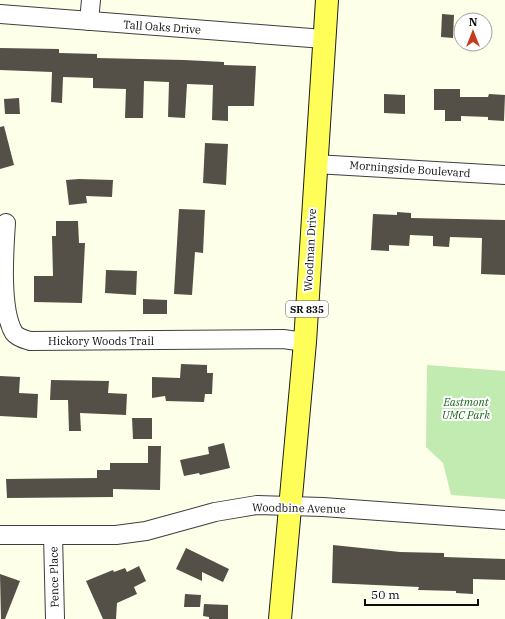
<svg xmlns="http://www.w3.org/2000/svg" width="505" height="619" font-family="'IBM Plex Serif',serif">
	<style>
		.green { fill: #c2ebb2 }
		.building { fill: #544f47 }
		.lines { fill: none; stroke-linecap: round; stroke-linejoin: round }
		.minor-casing { stroke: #3e3e3e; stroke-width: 20 }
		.primary-casing { stroke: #1c1c1c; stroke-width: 24 }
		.minor { stroke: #fff; stroke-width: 18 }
		.primary { stroke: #fffe59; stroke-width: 22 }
		.labels { text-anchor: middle; stroke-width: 4; stroke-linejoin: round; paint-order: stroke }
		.shield { fill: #fff; stroke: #545454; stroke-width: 1 }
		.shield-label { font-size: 10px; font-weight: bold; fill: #0b0b0b }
		.street-label { font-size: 11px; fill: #0b0b0b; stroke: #fff }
		.park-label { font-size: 11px; font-style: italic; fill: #19651b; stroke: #fff }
	</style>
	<rect width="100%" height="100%" fill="#feffe9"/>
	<polygon class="green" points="427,365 505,371 505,499 451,495 443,463 426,447"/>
	<g class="building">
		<polygon points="442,14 454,15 453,38 441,37"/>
		<polygon points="0,48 59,49 59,53 97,54 97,58 184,60 224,62 224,65 256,66 254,106 228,106 228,121 212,120 213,85 187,84 185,118 168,117 169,82 144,81 143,118 125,118 126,89 93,88 93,78 63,77 62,103 51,102 52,72 0,70"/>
		<polygon points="434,89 460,89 460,97 488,97 489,94 505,95 504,121 488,120 488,117 461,116 461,121 445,121 445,110 434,110"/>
		<polygon points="384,94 405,95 405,114 384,113"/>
		<polygon points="19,98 20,114 5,114 4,99"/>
		<polygon points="4,126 14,165 0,169 0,127"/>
		<polygon points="205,143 228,144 226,185 203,183"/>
		<polygon points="79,179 113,180 112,197 86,196 87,203 69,205 66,180"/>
		<polygon points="179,209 205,210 203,253 195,252 192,295 174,294"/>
		<polygon points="397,212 411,213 411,218 505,220 505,275 481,274 482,238 450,237 449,247 433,246 433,236 410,235 409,246 389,245 389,251 371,250 373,214 397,215"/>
		<polygon points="56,221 78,221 79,243 85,243 82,303 34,302 34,276 53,276 52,236 56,236"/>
		<polygon points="106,270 137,271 136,295 105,293"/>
		<polygon points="143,299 167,300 167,314 143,314"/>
		<polygon points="181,364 207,365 207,373 213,373 212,394 205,394 204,402 166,401 165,396 152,398 152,377 180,378"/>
		<polygon points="0,376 20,377 19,393 38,394 37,418 0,416"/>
		<polygon points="51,380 109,381 108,393 127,394 126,415 80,413 81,431 69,431 68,400 50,400"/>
		<polygon points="132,418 152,418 152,439 133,439"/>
		<polygon points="224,443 230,468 200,475 199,473 184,476 180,460 209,454 208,447"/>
		<polygon points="148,446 161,446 160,490 113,489 113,497 7,498 6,479 97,478 97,470 110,470 110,463 148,463"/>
		<polygon points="333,545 400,552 444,553 444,557 505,559 505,580 473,579 473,594 456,593 456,591 418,590 419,587 332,583"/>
		<polygon points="186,548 229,569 223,582 202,572 202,581 176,569"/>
		<polygon points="139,566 146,581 134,587 137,594 117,603 116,619 103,619 86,581 113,570 114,572 125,568 127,572"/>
		<polygon points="0,574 20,581 5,619 1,619"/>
		<polygon points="185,594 201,595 200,607 184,607"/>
		<polygon points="204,604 228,605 228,619 209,619 209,617 203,616"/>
	</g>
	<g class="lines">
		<defs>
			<g id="minor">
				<polyline points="0,14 324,39"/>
				<polyline points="89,21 91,0"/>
				<polyline points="315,164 505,175"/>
				<path d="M6,223C4,252 0,310 14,333C18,338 24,339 30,341L283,339L305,342"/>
				<polyline points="0,535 116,535 146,531 215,512 257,505 323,507 505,520"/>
				<polyline points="53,535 55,619"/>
			</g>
			<polyline id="primary" points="280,619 305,342 327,0"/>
		</defs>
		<use href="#minor" class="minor-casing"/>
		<use href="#primary" class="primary-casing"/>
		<use href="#minor" class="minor"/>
		<use href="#primary" class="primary"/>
	</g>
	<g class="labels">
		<rect class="shield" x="286" y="301" width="42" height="16" rx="3"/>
		<g class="shield-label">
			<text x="307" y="313">SR 835</text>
		</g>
		<g class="street-label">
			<text transform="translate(162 27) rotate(4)" y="4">Tall Oaks Drive</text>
			<text transform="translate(410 169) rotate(4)" y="4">Morningside Boulevard</text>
			<text transform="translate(310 250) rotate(-87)" y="4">Woodman Drive</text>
			<text x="101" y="345">Hickory Woods Trail</text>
			<text transform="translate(299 508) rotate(1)" y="4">Woodbine Avenue</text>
			<text transform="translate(54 577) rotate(-91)" y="4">Pence Place</text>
		</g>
		<g class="park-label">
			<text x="466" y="406">Eastmont<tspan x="466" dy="13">UMC Park</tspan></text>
		</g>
	</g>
	<g transform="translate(473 32)"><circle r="19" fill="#ffffff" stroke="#9d9d9d"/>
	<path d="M0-3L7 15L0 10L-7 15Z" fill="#c23c1d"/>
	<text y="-6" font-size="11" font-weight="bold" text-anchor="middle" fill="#0b0b0b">N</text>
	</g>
	<path d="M365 599v6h113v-6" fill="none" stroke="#0b0b0b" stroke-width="2"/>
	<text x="371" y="599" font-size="12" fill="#0b0b0b" stroke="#ffffff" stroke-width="3" paint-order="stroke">50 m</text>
</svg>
